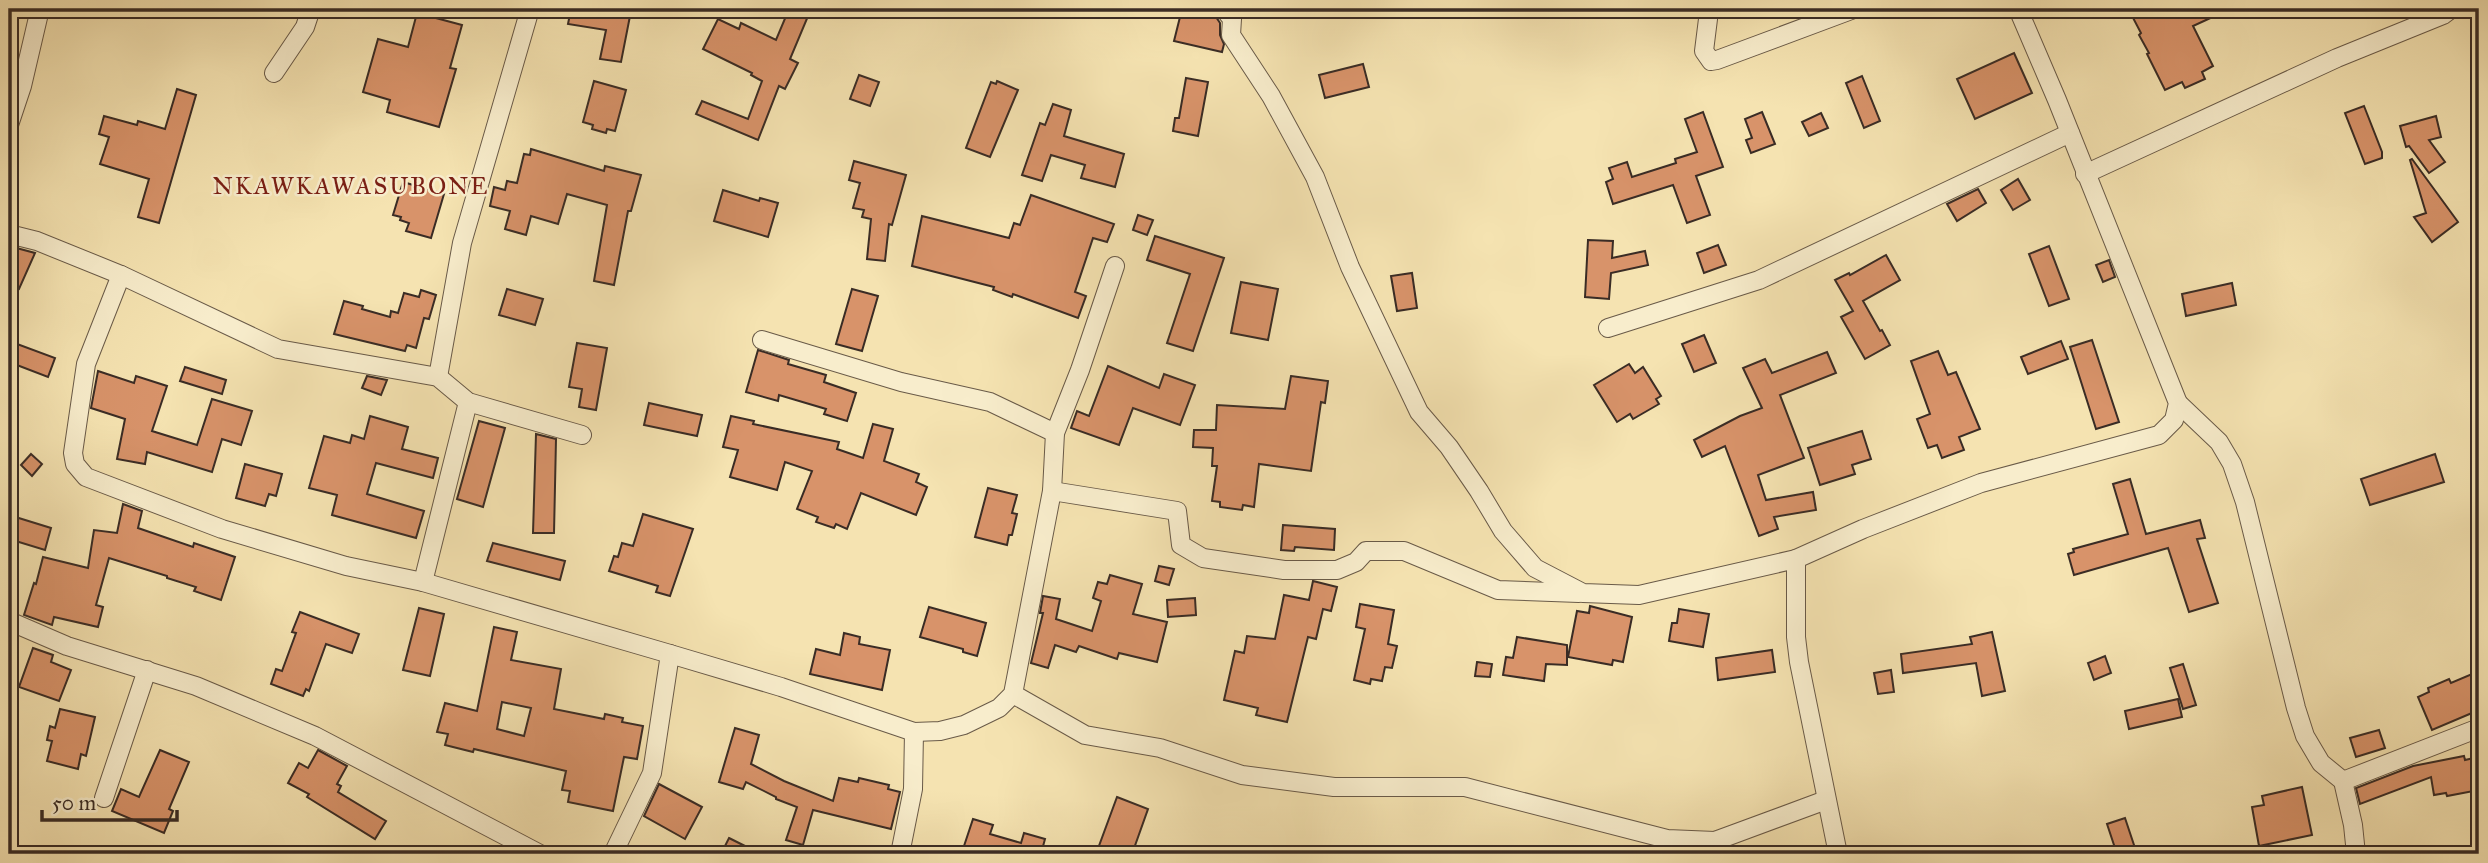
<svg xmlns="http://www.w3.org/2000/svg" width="2488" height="863" font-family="'IM FELL Great Primer',serif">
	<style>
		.building { fill: #d8936a; stroke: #3a2c25; stroke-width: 2; fill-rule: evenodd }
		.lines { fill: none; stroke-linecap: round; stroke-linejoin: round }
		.minor-casing { stroke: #695a48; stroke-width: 20 }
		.minor { stroke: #f8edcc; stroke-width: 18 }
		.labels { text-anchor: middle; stroke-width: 5; stroke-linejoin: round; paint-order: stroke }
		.quarter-label { font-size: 24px; letter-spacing: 2px; fill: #7a1f14; stroke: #f8edcc }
	</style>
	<rect width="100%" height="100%" fill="#f5e3b1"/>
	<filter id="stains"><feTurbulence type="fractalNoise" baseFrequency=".00286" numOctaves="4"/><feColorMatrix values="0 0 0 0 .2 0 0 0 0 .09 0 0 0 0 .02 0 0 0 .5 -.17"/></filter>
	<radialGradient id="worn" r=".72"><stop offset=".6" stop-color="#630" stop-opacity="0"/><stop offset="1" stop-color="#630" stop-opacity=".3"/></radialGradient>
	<g class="building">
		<polygon points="571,9 606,9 605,11 630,16 621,62 600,59 606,30 568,24"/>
		<polygon points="789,9 811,9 790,59 798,63 785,89 779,86 758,140 696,114 702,101 748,119 762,81 751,75 752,73 703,49 718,19 739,29 741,23 776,40"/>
		<polygon points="1182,9 1210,9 1208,15 1216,17 1220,23 1220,35 1224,44 1222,52 1174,41"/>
		<polygon points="2142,9 2230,9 2193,26 2213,66 2202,72 2205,79 2185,88 2182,82 2165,90 2147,54 2149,53 2139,35 2141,33 2131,14"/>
		<polygon points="417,13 462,25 450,68 456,69 439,127 387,112 390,100 363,92 378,39 408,47"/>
		<polygon points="2014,53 2032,93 1975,119 1957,79"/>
		<polygon points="1363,64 1369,87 1325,98 1319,75"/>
		<polygon points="859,75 879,82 870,106 850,99"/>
		<polygon points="1862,76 1880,121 1864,128 1846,83"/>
		<polygon points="1186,78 1208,82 1198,136 1173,131 1175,118 1179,118"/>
		<polygon points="594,81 626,90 615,131 607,129 606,133 592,129 593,125 583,122"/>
		<polygon points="997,81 1018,90 990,157 966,148 991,82 996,84"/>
		<polygon points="177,89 196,95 159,223 138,217 149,179 100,164 109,137 99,134 104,116 137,125 138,121 165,129"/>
		<polygon points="1053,104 1071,110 1064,136 1124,154 1115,187 1081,178 1085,165 1051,155 1042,181 1022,175 1040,123 1045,125"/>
		<polygon points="2364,106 2382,152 2382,158 2365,164 2345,113"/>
		<polygon points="1703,112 1723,167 1696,176 1710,215 1687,223 1673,185 1613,204 1606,182 1613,179 1609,168 1627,162 1632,177 1676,163 1675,159 1697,152 1685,119"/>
		<polygon points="1762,112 1775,144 1751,153 1746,140 1752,138 1745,119"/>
		<polygon points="1821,113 1828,128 1809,136 1802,122"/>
		<polygon points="2436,116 2441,137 2429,140 2445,162 2429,173 2409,146 2406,147 2400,126"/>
		<polygon points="531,149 604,171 605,166 641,175 631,211 628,211 614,285 594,281 607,205 567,194 558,224 531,216 526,235 505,229 510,211 490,206 494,187 505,190 507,181 517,183 524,154 530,155"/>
		<polygon points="2412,159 2458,222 2432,242 2414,217 2426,213 2410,160"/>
		<polygon points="854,161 906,175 892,225 889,224 885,261 867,259 871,219 862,217 864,210 853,208 860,183 849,180"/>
		<polygon points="2018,179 2030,200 2013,210 2001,190"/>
		<polygon points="403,182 444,194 431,238 406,231 409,223 400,220 401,217 393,215"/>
		<polygon points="1978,189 1986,203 1957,221 1947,204"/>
		<polygon points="723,190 759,201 760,198 778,203 768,237 714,221"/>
		<polygon points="1031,195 1114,224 1107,242 1093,238 1075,292 1086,296 1078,318 1013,294 1012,297 993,290 994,287 912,266 922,216 1009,238 1014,223 1020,225"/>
		<polygon points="1138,215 1153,220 1147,235 1133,230"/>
		<polygon points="1155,236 1224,258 1193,351 1167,343 1190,274 1147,260"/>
		<polygon points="1588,240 1613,241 1612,258 1645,251 1648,265 1611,273 1609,299 1585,297"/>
		<polygon points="1718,245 1726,265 1704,273 1697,253"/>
		<polygon points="9,246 35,253 19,289 9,285"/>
		<polygon points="2049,246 2069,299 2049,306 2029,254"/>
		<polygon points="1886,255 1900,280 1863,301 1880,331 1882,330 1890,345 1865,359 1841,317 1853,311 1835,280 1849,273 1850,275"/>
		<polygon points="2109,260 2115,277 2103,282 2096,265"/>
		<polygon points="1412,273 1417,308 1397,311 1391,276"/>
		<polygon points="1241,282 1278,289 1268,340 1231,333"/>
		<polygon points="2232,283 2236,305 2186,316 2182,294"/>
		<polygon points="507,289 543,299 535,325 499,315"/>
		<polygon points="852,289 878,296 862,351 836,344"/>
		<polygon points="421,290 436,295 429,319 424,318 416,348 407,345 405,351 334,334 344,301 363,306 362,309 390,317 391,311 398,313 404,293 419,297"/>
		<polygon points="1704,335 1716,363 1694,372 1682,344"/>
		<polygon points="2092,340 2119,422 2096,429 2070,347"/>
		<polygon points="9,341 55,358 48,377 9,362"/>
		<polygon points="2061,341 2068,359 2028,374 2021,357"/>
		<polygon points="577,343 607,348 596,410 579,407 582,389 569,387"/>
		<polygon points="758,350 789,360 788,364 826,375 824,382 856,393 847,421 824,414 826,409 779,395 778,401 746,392"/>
		<polygon points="1938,351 1948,375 1956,372 1980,429 1959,437 1964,450 1942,458 1937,445 1928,448 1917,419 1930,414 1911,361"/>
		<polygon points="1827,352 1836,373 1780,395 1804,458 1758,475 1766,500 1813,492 1816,510 1774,517 1778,529 1759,536 1725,446 1702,457 1694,440 1740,416 1762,408 1743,368 1765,359 1772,373"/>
		<polygon points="1629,364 1635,373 1643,367 1661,396 1656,399 1659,404 1633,419 1630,414 1617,422 1594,385"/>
		<polygon points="1108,366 1159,388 1164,374 1195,385 1180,425 1133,408 1119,445 1071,428 1077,411 1089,416"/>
		<polygon points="185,367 226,380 222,394 180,381"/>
		<polygon points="98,371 134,383 136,376 167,386 152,431 197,445 212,399 252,411 241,445 222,439 212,472 147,452 145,464 117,459 125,419 91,408"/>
		<polygon points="367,376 387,380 381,395 362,388"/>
		<polygon points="1291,376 1328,381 1325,403 1321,402 1311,471 1259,464 1254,507 1243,505 1242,510 1220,507 1220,502 1212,501 1217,466 1212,466 1213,448 1193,447 1194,430 1216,430 1217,405 1285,409"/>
		<polygon points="649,403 702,415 697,436 644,425"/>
		<polygon points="370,416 408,427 402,449 438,458 433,478 376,463 367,494 424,511 416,538 332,515 337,495 309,488 324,436 350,443 352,435 364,439"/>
		<polygon points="731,416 754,421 753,424 839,442 837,449 863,458 873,424 893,429 884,461 919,474 916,482 927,487 916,515 861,493 847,529 836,524 834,528 816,522 818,517 797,509 812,471 785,462 777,490 730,477 738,450 723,447"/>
		<polygon points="479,421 505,428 483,507 457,499"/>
		<polygon points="1862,431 1871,459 1852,465 1855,474 1820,485 1808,448"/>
		<polygon points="536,434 556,439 554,533 533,533"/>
		<polygon points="31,454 42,464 32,476 21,465"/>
		<polygon points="2435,454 2444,482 2370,505 2361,479"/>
		<polygon points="245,464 282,474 276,496 269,494 265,506 236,498"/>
		<polygon points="2130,479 2146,534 2200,520 2205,538 2197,539 2218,603 2189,612 2168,548 2074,575 2068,554 2074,552 2073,549 2128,534 2113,484"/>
		<polygon points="988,488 1017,495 1012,513 1017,514 1012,535 1009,535 1007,545 975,537"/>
		<polygon points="123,504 142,511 138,528 193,547 194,543 235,557 221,600 194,591 196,587 167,578 167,576 109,558 96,605 103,607 98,627 54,617 52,625 24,615 34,583 36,584 43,557 88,568 94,530 117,533"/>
		<polygon points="643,514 693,529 670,596 656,592 658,586 609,571 614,556 618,557 622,543 633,546"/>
		<polygon points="9,515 51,528 45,550 9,539"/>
		<polygon points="1283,525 1335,529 1334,550 1295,547 1294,551 1281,550"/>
		<polygon points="493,543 565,561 560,580 487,561"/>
		<polygon points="1159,566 1174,569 1169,585 1155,581"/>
		<polygon points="1110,575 1142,584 1133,614 1167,622 1157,662 1119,653 1117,659 1079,646 1076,652 1055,645 1048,668 1031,663 1043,613 1040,613 1043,596 1060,599 1056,619 1092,631 1101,601 1093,598 1098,582 1107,584"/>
		<polygon points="1313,581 1337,587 1331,611 1323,609 1316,639 1308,637 1287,722 1256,715 1258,708 1224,700 1235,651 1244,653 1247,636 1275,639 1284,595 1309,600"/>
		<polygon points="1195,598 1196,615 1168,617 1167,600"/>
		<polygon points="1360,604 1394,610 1388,644 1397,646 1392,668 1385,667 1382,681 1371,679 1370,684 1354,680 1365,629 1356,627"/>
		<polygon points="1590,606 1632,617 1623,662 1613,660 1612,665 1568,657 1577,611 1589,613"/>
		<polygon points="929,607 986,623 977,656 963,652 963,649 920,637"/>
		<polygon points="419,608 444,614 430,676 403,670"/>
		<polygon points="1679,609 1709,614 1703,647 1669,641 1672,623 1677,623"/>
		<polygon points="300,612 359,634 352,653 326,644 309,691 306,689 303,696 271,684 276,669 282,671 296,633 292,632"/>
		<path d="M494,627L517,632L511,660L561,669L554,709L604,719L605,714L623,718L622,722L643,726L637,759L624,757L613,811L568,802L570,791L562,790L566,771L474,749L473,752L445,745L448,734L437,732L445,703L477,711ZM502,702L531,708L524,736L497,729Z"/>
		<polygon points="1992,632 2005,691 1982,696 1976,663 1903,673 1901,654 1972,644 1970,637"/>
		<polygon points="844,633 860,637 859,644 890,650 882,690 810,674 816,649 840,655"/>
		<polygon points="1517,637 1567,645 1567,665 1546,664 1544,681 1503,675 1506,657 1513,658"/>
		<polygon points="33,648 53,655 51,662 71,670 59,701 19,687"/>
		<polygon points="1772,650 1775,672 1718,680 1716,658"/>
		<polygon points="2105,656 2111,673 2094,680 2088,663"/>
		<polygon points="1477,662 1492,664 1490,677 1475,676"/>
		<polygon points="2183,664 2196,705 2183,709 2170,668"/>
		<polygon points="1891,670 1894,692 1878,694 1874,673"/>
		<polygon points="2472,674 2479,690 2479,710 2432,730 2418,697 2429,692 2428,688 2449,679 2451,683"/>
		<polygon points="2178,699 2182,717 2129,729 2125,711"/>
		<polygon points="60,709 95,717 86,756 81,754 78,769 47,761 52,741 47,740 50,726 55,728"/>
		<polygon points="735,728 759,735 751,764 784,781 833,801 839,778 858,782 859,778 889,785 888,789 900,792 891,829 813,810 803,845 786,840 797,807 776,799 776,797 746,782 743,789 719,782"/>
		<polygon points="2379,730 2385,748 2356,757 2350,738"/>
		<polygon points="160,750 189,762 169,809 173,811 164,833 112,811 121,789 139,797"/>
		<polygon points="318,750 347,766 337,784 341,786 338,792 386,821 375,839 307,797 309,794 288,783 299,763 308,768"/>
		<polygon points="2464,756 2465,760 2478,757 2479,790 2447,796 2446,793 2434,795 2431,777 2360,804 2356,788 2413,766"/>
		<polygon points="659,784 702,807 685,839 644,816"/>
		<polygon points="2302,787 2312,835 2259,846 2252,807 2264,805 2262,796"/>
		<polygon points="1117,797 1148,809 1132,854 1096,854"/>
		<polygon points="2125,818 2137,854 2117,854 2107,824"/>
		<polygon points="973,819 993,825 990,834 1021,843 1024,833 1045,839 1042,850 1046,851 1045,854 991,854 964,846"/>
		<polygon points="729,838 761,854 721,854"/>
	</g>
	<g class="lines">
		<defs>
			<g id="minor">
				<polyline points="1224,9 1232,19 1231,35 1271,96 1315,177 1350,267 1419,412 1449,447 1479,491 1503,531 1535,568 1583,593 1639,595 1796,559"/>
				<polyline points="1707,9 1708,19 1704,51 1711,61 1717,60 1854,9"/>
				<polyline points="274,73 305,27 311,9"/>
				<polyline points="9,125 22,86 40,9"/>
				<polyline points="2085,174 2337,58 2443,15 2451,9"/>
				<polyline points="9,234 37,241 121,275 278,349 438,377 468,402 582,435"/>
				<polyline points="121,275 86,364 73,453 75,464 86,477 222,529 346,566 423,582 670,654 781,687 914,732 940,731 964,725 999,708 1013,694 1052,491 1055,433 1080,370 1115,266"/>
				<polyline points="1608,328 1759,280 2070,133"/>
				<polyline points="762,340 901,382 990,402 1055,433"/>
				<polyline points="438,377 462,243 530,9"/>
				<polyline points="2178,403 2219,442 2232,464 2245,502 2296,708 2305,736 2321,763 2343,781 2353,825 2356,854"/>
				<polyline points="1052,491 1177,511 1181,545 1203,558 1284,570 1337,570 1356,562 1366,551 1404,551 1498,590 1579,593"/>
				<polyline points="423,582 468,402"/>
				<polyline points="9,621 67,646 196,686 315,736 540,854"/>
				<polyline points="1013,694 1085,735 1160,748 1242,775 1334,787 1465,787 1667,839 1715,841 1826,800"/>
				<polyline points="2343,781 2479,728"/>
				<polyline points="104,798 147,670"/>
				<polyline points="613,854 652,773 670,654"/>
				<polyline points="900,854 913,789 914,732"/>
				<polyline points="1838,854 1799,662 1796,637 1796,559 1863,529 1981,483 2159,435 2174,420 2178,403 2057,100 2018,9"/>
			</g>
		</defs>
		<use href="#minor" class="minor-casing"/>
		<use href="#minor" class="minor"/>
	</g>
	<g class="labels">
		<g class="quarter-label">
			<text x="351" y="194">NKAWKAWASUBONE</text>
		</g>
	</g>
	<rect width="2488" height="863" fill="none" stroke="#f5e3b1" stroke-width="35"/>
	<rect x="10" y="10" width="2467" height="842" fill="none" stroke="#3a2c25" stroke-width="3.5"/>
	<rect x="18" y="18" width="2453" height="828" fill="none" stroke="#3a2c25" stroke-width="2"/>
	<path d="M42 810v10h135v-10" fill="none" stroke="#3a2c25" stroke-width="3.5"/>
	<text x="52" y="810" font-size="21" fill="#3a2c25" stroke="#f8edcc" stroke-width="5" paint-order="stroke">50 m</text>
	<rect width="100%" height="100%" filter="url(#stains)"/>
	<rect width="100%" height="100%" fill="url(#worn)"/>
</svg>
